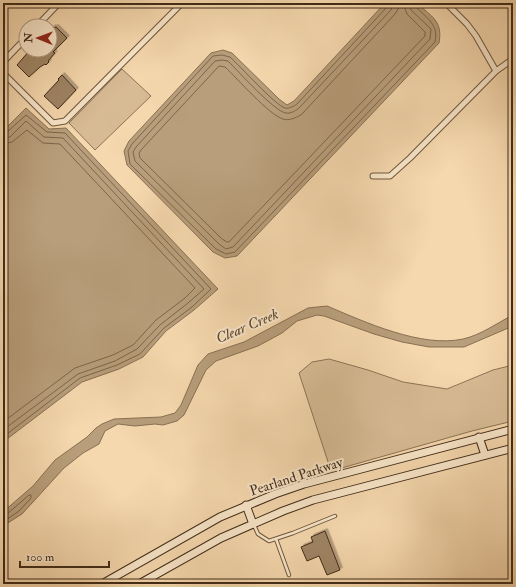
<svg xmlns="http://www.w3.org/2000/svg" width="516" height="587" font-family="'IM FELL Double Pica',serif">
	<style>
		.green { fill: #d7bb94; stroke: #8c7456 }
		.water { fill: #b89e7b; stroke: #887053 }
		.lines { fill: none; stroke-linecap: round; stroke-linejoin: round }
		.shore { stroke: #7c654a; stroke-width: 1 }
		.building { fill: #9f8566; stroke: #402c18; filter: url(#shadow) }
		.service-casing { stroke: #6e573e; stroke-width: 4.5 }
		.minor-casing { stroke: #6e573e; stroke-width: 7 }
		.secondary-casing { stroke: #402c18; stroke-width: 9 }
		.service { stroke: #f9e6ca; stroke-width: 2.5 }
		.minor { stroke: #f9e6ca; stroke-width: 5 }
		.secondary { stroke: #f9e6ca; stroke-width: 7 }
		.labels { text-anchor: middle; stroke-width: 4; stroke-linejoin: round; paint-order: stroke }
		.street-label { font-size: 14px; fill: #402c18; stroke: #f9e6ca }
		.water-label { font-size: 15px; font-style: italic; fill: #5e4831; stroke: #f9e6ca }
	</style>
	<defs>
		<filter id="shadow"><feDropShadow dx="2.5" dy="-2.5" stdDeviation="0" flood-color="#0004"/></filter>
	</defs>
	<rect width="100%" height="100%" fill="#f6d8ae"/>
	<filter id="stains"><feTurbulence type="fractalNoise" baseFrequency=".005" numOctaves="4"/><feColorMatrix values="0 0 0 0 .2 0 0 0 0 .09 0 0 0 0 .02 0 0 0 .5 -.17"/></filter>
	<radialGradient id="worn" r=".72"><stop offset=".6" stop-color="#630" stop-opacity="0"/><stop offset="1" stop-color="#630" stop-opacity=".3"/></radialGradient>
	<g class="green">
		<polygon points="122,69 151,96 95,150 69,123"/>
		<polygon points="329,359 368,370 403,382 447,389 493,370 513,365 513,421 472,431 331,471 299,373 312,362"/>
	</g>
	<g class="water">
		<path d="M385,3H417C432,17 443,21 439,43L237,256L225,258L213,252L127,165L124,151L129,141L211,53L223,50L232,53L279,99L287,105L294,101Z"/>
		<polygon points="26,108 49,129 66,128 218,289 194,310 166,331 143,357 119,369 82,382 3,442 3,131"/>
		<path d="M327,306C365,322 421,348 463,339C481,335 497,323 513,315V326L464,347H429L402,342L374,334L324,316L317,315L297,321L282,333L258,346L216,361L206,370L184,415L177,421L163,425L155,424L135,426L118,424L105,431L99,444L83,453L64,468L22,514L3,526V512L33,486L55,460L87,437L96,428L102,424L114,419L161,417L175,413L181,405L198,365L208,354L244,342L308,308Z"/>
	</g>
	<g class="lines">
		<g class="shore">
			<path d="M388,3L387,7L297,104C294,106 289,109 285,108C275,105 241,67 230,57L222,55L213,56L132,144L128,151L130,164L216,249L226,254L235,252L435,42C439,25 427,18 416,7L415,3"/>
			<path d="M393,3L391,10L300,107C297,110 291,114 286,113C275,112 238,71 228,61L222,60L215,61L136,147L133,152L135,161L219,244L226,249L233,247L430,39L431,29L411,10L409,3"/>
			<path d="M399,3L398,9L395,14L301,115C295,118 289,121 283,119C269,115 237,78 225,67L219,66L141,150L139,153L140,158L222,239L227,242H229L425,36V32L407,14L403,3"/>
			<polyline points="3,133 7,132 26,115 47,132 65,133 211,289 192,307 164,328 140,354 117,365 80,378 3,437"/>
			<polyline points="3,138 10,137 26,121 44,137 63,138 204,289 188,303 160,325 137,349 115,361 78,374 3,430"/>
			<polyline points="3,144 12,142 27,130 43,143 60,144 195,288 185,298 156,320 133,345 113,355 75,368 3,422"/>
			<polyline points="3,515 7,514 29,495 31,495 31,498 19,511 3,522"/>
		</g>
	</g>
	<g class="building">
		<polygon points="53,27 54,28 56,27 67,38 53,52 55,53 48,61 49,62 46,65 45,64 40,67 29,77 17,65 30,50 50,50 50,30"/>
		<polygon points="62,75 76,90 58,109 44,96 59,80 58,79"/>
		<polygon points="325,531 340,570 327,575 319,556 307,561 301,547 313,542 311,537"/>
	</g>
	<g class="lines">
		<defs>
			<g id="service">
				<polyline points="254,525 258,534 269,541 293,533 335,516"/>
				<polyline points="276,539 289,575"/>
			</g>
			<g id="minor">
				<polyline points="446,3 467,24 476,36 496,71"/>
				<polyline points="37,26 59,3"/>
				<polyline points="3,62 26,38"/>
				<polyline points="3,73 53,123 65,121 182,3"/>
				<polyline points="373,176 390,176 410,158 496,71 513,59"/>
			</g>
			<g id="secondary">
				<polyline points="479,437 485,455"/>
				<polyline points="246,505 253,524"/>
				<polyline points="102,584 220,517 275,494 304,484 513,429"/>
				<polyline points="139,584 221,538 283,511 313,500 513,448"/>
			</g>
		</defs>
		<use href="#service" class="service-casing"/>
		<use href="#minor" class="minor-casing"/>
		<use href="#secondary" class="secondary-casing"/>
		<use href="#service" class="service"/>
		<use href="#minor" class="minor"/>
		<use href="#secondary" class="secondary"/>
	</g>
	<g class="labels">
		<g class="street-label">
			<text transform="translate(296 476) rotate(-18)" y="5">Pearland Parkway</text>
		</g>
		<g class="water-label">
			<text transform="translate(247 326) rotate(-23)" y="5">Clear Creek</text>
		</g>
	</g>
	<rect width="516" height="587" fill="none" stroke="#f6d8ae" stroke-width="16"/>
	<rect x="4" y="4" width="508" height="579" fill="none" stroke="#402c18" stroke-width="2"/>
	<rect x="8" y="8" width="500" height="571" fill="none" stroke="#402c18"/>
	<g transform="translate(38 38) rotate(271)"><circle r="19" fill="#f9e6ca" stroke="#af9c83"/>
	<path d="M0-3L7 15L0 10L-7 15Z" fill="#8f2418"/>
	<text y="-6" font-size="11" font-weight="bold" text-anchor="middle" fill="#402c18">N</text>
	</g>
	<path d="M20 561v6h89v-6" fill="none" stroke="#402c18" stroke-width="2"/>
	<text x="26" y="561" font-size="12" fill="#402c18" stroke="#f9e6ca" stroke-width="3" paint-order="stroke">100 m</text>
	<rect width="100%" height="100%" filter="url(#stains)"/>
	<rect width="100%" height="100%" fill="url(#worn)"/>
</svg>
